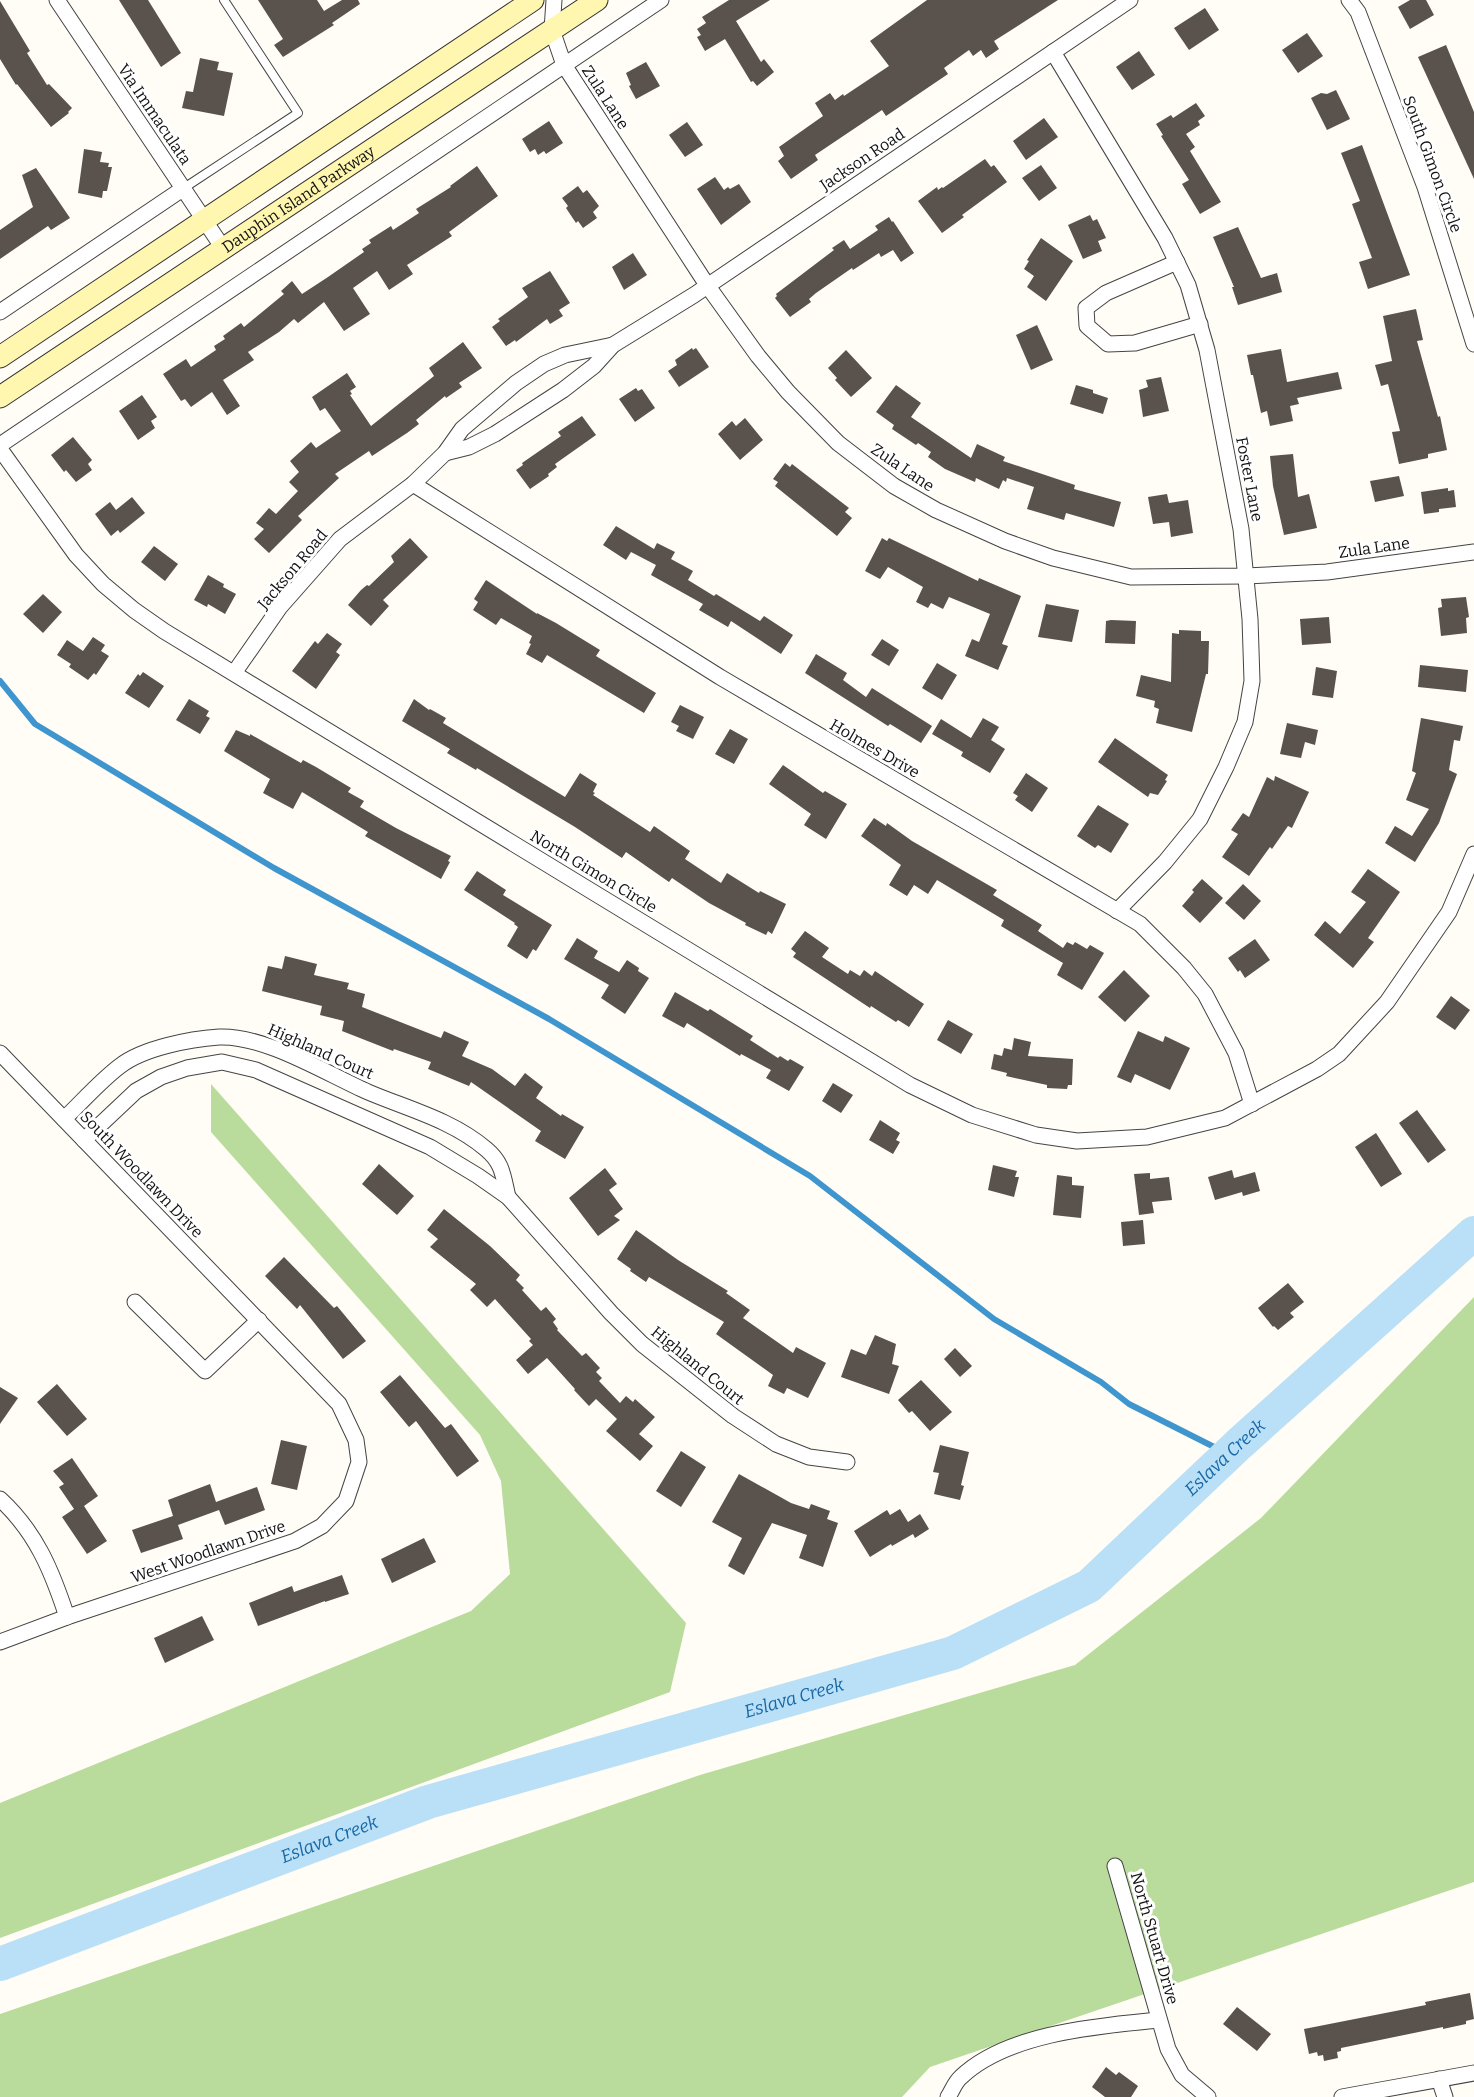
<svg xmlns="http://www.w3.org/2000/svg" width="1474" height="2097" font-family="Bitter,serif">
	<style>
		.forest { fill: #b9dc9c }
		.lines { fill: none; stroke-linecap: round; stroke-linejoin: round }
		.stream { stroke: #3f96cf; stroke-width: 6 }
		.river { stroke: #b9e0f7; stroke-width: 34 }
		.building { fill: #5a524d }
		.lane-casing { stroke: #444; stroke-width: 10 }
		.street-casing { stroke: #444; stroke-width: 17 }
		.secondary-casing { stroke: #333; stroke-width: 23 }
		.lane { stroke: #fff; stroke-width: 8 }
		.street { stroke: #fff; stroke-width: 15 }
		.secondary { stroke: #fff6b0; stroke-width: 21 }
		.labels { text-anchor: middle; stroke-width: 6; stroke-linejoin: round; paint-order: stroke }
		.street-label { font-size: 16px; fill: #111; stroke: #fff }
		.water-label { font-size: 18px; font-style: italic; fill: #1768a6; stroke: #fff }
	</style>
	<rect width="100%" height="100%" fill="#fffdf5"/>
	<g class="forest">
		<polygon points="211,1084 686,1623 670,1692 0,1938 0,1803 471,1611 510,1574 501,1481 480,1435 211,1132"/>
		<polygon points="1474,1297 1474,1882 930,2067 902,2097 0,2097 0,2014 700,1775 1075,1665 1261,1518"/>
	</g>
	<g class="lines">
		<polyline class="stream" points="0,681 35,724 274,868 549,1019 810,1176 994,1319 1101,1382 1129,1404 1228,1454"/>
		<path class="river" id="s1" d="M0,1964L428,1802L953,1653L1089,1586L1239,1444L1474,1233"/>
	</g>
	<g class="building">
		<polygon points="119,0 148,0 181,53 161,67"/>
		<polygon points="258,0 317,0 324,11 342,0 358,0 360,4 332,23 334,25 283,57 274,45 283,39"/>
		<polygon points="729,0 770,0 736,21 761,62 764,59 774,72 757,86 753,81 751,82 725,39 705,51 697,37 701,35 697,29 706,23 702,17"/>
		<polygon points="927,0 1058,0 994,41 999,49 986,58 981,50 973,56 969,50 944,68 948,74 886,116 882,110 815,155 818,160 791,179 778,161 784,156 779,147 823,116 815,103 830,93 835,100 843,94 844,96 889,66 870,41"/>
		<polygon points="1410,0 1426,0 1434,15 1410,29 1398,7"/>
		<polygon points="0,1 30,51 27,53 47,85 49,84 72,108 68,112 69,113 51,127 17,84 16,85 0,59"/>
		<polygon points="1205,8 1219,30 1189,50 1174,28"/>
		<polygon points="1307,33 1323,56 1298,73 1282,50"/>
		<polygon points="1446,45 1474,112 1474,179 1418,57"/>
		<polygon points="1139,51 1155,75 1132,90 1116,67"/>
		<polygon points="200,58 219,62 217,70 233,73 224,116 182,108 186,91 193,92"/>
		<polygon points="646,62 660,86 636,99 629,86 631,85 626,73"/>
		<polygon points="1336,90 1350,119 1327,130 1311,98 1321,93 1327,94"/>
		<polygon points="1196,103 1205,116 1198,121 1200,125 1186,134 1195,147 1190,151 1221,202 1200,214 1182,184 1189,180 1161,136 1163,135 1156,124 1171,115 1173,118"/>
		<polygon points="1044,118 1058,137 1026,160 1013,141"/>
		<polygon points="549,121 563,143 546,154 544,151 538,155 535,149 530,152 522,139"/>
		<polygon points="687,122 703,145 685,157 669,135"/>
		<polygon points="1362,145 1410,275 1368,289 1359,262 1372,258 1352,204 1360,201 1341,153"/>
		<polygon points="84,149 102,152 100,162 109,163 108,167 112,167 107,191 103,191 102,198 78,193"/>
		<polygon points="985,159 991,167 994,165 1007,182 962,215 964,217 942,233 918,201 937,187 938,190 942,187 943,188"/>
		<polygon points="1041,165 1057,188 1039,201 1022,178"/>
		<polygon points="477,166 498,196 449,232 452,236 407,265 413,274 389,290 377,271 353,288 370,314 344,331 324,302 298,323 294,319 279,332 248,352 254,360 223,380 240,406 227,415 212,392 191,407 185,399 181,401 163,374 186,359 191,367 216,350 214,346 225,339 223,336 241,323 244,327 284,294 281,291 292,281 302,294 328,277 364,252 362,249 371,243 369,240 391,226 393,230 419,213 416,209 451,187 450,186"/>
		<polygon points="36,168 70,218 51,230 48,226 0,259 0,230 33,207 22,175"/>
		<polygon points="715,177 724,190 728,187 730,189 739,184 751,202 721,225 697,189"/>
		<polygon points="578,186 583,193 587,190 599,206 593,212 597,218 583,228 578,221 576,223 566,208 568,206 562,198"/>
		<polygon points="1090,215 1093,221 1097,219 1106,238 1098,241 1102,251 1083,259 1068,225"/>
		<polygon points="889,217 892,222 893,221 914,253 901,262 893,250 881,257 879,253 853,270 852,268 816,293 809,299 811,302 790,317 775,298 777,296 776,294 834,250 832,248 844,240 850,249 878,230 875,226"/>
		<polygon points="1238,227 1261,278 1277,273 1282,292 1238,305 1232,287 1234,287 1213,237"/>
		<polygon points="1041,238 1073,261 1046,301 1027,287 1034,276 1024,269 1029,261 1027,260"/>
		<polygon points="633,253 647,275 624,290 612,267"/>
		<polygon points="550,271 570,303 559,310 563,316 550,324 547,319 516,342 515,340 506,346 492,327 500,321 498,319 528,297 522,288"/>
		<polygon points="1416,309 1423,340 1417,341 1438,417 1440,416 1447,450 1428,454 1428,458 1399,464 1392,432 1400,431 1388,384 1381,386 1375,365 1392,361 1383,316"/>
		<polygon points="1037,325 1053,360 1031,370 1016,335"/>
		<polygon points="463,342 482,368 459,383 462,387 446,398 445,396 416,420 419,424 407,433 372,456 369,451 335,474 339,478 298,516 302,520 269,553 254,539 264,529 256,523 269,508 276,514 298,491 289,482 299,472 290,461 311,442 316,448 341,431 325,408 320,411 312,397 347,373 356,387 350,391 352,394 350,395 371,426 434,376 429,368"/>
		<polygon points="692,348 693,350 696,348 709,367 679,387 668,371 677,365 675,360"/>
		<polygon points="1281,349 1287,382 1338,372 1342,389 1297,398 1299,404 1290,406 1293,421 1270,426 1267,411 1261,413 1253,375 1251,375 1247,355"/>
		<polygon points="846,350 872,378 851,397 835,380 837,378 828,368"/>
		<polygon points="1161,377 1169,411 1143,417 1139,390 1148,387 1146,380"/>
		<polygon points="896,385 921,403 911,417 971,458 977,444 1005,457 1003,461 1075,485 1074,489 1121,502 1114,527 1066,513 1064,520 1027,509 1034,487 1007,478 1006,482 1003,480 999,489 976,478 975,482 945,469 928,457 931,452 918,443 916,445 892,429 894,425 876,412"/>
		<polygon points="1076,385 1093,390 1093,393 1108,398 1103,414 1070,404"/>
		<polygon points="636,388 638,391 642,389 655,408 635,422 619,399"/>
		<polygon points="142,395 157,417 151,421 155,428 138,440 119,411"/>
		<polygon points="582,416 596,435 555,464 557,467 548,474 549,476 530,489 516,470 523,465 522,463 561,436 558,432"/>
		<polygon points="745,418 763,440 740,460 718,434 732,421 736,426"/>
		<polygon points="73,437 92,460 88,464 92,470 76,482 66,470 64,472 51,455"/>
		<polygon points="1293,454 1298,497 1309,494 1317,528 1284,535 1273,486 1270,456"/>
		<polygon points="785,463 790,467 792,464 849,508 845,512 852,518 837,536 775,486 778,482 773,479"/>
		<polygon points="1399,476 1404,496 1375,502 1370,481"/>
		<polygon points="1448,488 1448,491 1454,490 1456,507 1439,509 1439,512 1424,514 1421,492"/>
		<polygon points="1167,494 1169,503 1188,500 1193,533 1171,537 1169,522 1153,524 1148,497"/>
		<polygon points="132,497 145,513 120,533 118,530 111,536 95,514 110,502 116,510"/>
		<polygon points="616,526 654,549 657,543 675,552 671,559 693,571 688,580 714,596 716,594 760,621 764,616 793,635 781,654 731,621 728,627 699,610 703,604 651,575 656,565 631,552 626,560 603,545"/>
		<polygon points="410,538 428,557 383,600 389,606 371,626 348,605 361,590 367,585 369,586 394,562 391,556"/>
		<polygon points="882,538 887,541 889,538 978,581 979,578 1021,596 1002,644 1008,646 998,670 965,656 972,639 979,642 990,614 949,597 943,609 931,603 928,608 916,602 923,587 888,567 880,579 865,571"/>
		<polygon points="154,546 178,564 165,581 141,562"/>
		<polygon points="208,575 222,583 224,584 223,587 236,594 225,614 208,604 207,607 194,600"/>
		<polygon points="486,580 537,614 537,613 556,623 600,650 596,656 656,693 644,713 547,655 542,663 526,654 531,644 529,643 532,636 501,618 496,625 473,610 478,602 474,599"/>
		<polygon points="43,594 62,612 43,633 23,614"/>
		<polygon points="1466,597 1469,617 1466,618 1467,633 1441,636 1438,608 1442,607 1441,599"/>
		<polygon points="1046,604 1079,610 1072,642 1038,637"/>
		<polygon points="1329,617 1331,643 1302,645 1300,619"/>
		<polygon points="1111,620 1136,621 1135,644 1105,643 1106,621"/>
		<polygon points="1179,630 1201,631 1201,641 1209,641 1208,674 1206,674 1192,732 1156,723 1159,709 1154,707 1155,701 1136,696 1141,675 1171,682 1172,633 1179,634"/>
		<polygon points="327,633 342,644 336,652 340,655 316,689 292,671 315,641 318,644"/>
		<polygon points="93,637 105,645 101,651 109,656 96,675 94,673 88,680 69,667 71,664 57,655 67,640 83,651"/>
		<polygon points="882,639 899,650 889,666 871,655"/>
		<polygon points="816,654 847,673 843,680 866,697 872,688 932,726 921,743 890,724 888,726 805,673"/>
		<polygon points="937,663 957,675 942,700 922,688"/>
		<polygon points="1420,665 1468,670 1466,692 1418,687"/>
		<polygon points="1316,667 1337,671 1333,698 1312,695"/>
		<polygon points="143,672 164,686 149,708 125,693 138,674 140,676"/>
		<polygon points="189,699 209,711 206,716 210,718 200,734 176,720"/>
		<polygon points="414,699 429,710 430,709 446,718 443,723 565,797 580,773 597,784 593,792 595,793 593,795 650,832 654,826 690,851 685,859 721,883 727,873 759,893 760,891 786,904 772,934 768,931 766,935 745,925 746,923 709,903 672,878 669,882 626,852 622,858 575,827 477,768 476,770 447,753 450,749 402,721"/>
		<polygon points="680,705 704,717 693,739 676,731 679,726 671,722"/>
		<polygon points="983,718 999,727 991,740 1005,749 990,773 961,756 963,752 932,734 941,719 971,738"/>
		<polygon points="1421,718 1463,726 1460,741 1454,740 1449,770 1457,774 1439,823 1415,862 1385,843 1395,826 1412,836 1429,809 1406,800 1416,773 1412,771"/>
		<polygon points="1287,723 1318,730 1315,745 1305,742 1301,758 1280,754"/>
		<polygon points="730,729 748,739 734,764 715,754"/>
		<polygon points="236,730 250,736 250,734 301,763 303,760 316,767 351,788 348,792 364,801 360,807 396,828 451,856 448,861 450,862 441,879 365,836 368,832 302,792 293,809 263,793 270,779 224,751"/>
		<polygon points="1115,738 1168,775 1165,780 1167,781 1158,795 1150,793 1148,797 1098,762"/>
		<polygon points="783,765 823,793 825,791 847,804 826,839 804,825 811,814 769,784"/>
		<polygon points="1026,773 1048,788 1032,812 1015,800 1018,796 1013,793"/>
		<polygon points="1275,776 1309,792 1292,828 1288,826 1272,849 1270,847 1249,876 1222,857 1238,834 1231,830 1243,813 1249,817 1267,777 1274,781"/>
		<polygon points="1098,805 1129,824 1111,853 1098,845 1095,848 1077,836"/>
		<polygon points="874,818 886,826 887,823 912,841 997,890 993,895 1042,925 1038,931 1063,948 1067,942 1073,945 1075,942 1087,949 1090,945 1104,953 1082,990 1057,975 1063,963 1001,926 1004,920 937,880 928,894 914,885 907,896 889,885 901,865 861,836"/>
		<polygon points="1368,869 1400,892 1368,938 1374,942 1353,968 1314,935 1325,921 1340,934 1366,902 1351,892"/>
		<polygon points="477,871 506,890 503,895 552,925 536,951 533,949 527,959 507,946 518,927 514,924 515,923 464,890"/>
		<polygon points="1202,879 1223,898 1200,923 1182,906 1194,892 1192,890"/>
		<polygon points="1243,884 1261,901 1244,920 1225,903"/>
		<polygon points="805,931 829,948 822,957 848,974 850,970 860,976 864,970 872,976 875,971 924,1004 909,1027 898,1020 896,1022 871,1006 870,1008 793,957 796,953 791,949"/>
		<polygon points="577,938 598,951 594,958 619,972 627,960 639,968 638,971 649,978 625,1014 601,998 609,985 564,959"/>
		<polygon points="1255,939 1270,960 1245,978 1240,970 1238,972 1228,958"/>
		<polygon points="285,956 317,964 314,975 349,983 347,989 365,994 362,1007 441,1038 444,1031 469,1042 462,1056 492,1069 515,1086 525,1073 543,1087 536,1098 561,1116 562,1114 584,1127 565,1159 535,1141 541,1131 471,1082 469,1086 428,1069 431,1062 394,1049 393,1051 342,1031 344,1021 320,1015 322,1006 262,991 268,966 282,969"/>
		<polygon points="1124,970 1150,996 1125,1022 1098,997"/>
		<polygon points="675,992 708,1011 710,1009 753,1036 750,1040 778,1058 780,1056 788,1061 790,1059 804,1067 789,1091 766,1078 771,1070 741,1054 740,1056 687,1023 684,1028 662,1016"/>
		<polygon points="1451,996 1470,1010 1455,1030 1436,1017"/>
		<polygon points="948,1020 973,1034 961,1054 937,1040"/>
		<polygon points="1138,1031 1163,1042 1165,1036 1190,1048 1170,1090 1135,1074 1131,1083 1117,1077"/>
		<polygon points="1014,1038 1031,1042 1028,1056 1073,1059 1072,1085 1068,1085 1067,1089 1047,1088 1047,1085 1006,1076 1007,1073 991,1069 994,1054 1002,1056 1004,1048 1012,1050"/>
		<polygon points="833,1083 853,1095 841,1113 822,1101"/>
		<polygon points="1417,1110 1446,1150 1428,1163 1399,1123"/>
		<polygon points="880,1120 900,1133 896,1140 900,1142 893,1154 869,1140"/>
		<polygon points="1376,1133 1402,1174 1381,1187 1355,1147"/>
		<polygon points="379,1164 414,1196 397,1215 362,1184"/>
		<polygon points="993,1165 1017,1171 1015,1177 1019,1177 1014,1197 988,1190"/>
		<polygon points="605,1168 617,1184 609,1190 623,1209 614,1216 620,1220 598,1236 569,1198"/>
		<polygon points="1232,1170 1234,1178 1255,1172 1260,1191 1243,1196 1242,1192 1215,1200 1208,1177"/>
		<polygon points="1150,1173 1150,1179 1169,1177 1172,1200 1152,1202 1154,1213 1139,1215 1134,1174"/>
		<polygon points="1057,1175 1072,1177 1072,1185 1084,1186 1081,1218 1053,1215"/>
		<polygon points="444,1209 490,1246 520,1275 516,1280 524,1288 522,1290 541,1311 546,1307 556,1319 553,1322 558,1329 557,1330 582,1356 586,1353 600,1368 596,1372 602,1378 599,1381 620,1403 626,1396 633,1402 635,1399 655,1417 639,1434 653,1446 640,1461 606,1431 617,1419 596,1399 589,1406 574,1390 575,1389 547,1358 528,1374 516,1360 533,1345 529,1341 531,1339 495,1299 487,1307 470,1290 476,1284 430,1247 438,1239 427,1230"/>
		<polygon points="1143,1220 1145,1244 1123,1246 1121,1222"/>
		<polygon points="636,1230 678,1260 728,1291 726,1293 750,1310 743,1318 793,1353 796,1347 826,1363 808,1398 787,1388 784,1394 768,1386 773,1375 716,1334 724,1322 649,1277 646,1282 630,1271 631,1269 617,1259"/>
		<polygon points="284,1257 334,1308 337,1306 366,1341 343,1359 300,1305 297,1309 265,1276"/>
		<polygon points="1288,1283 1304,1302 1290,1313 1294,1317 1278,1330 1274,1326 1273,1327 1258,1308"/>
		<polygon points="875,1335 896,1344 892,1364 899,1366 889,1394 841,1377 851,1349 866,1355"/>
		<polygon points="955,1348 972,1366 960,1377 944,1359"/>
		<polygon points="400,1375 445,1428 451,1424 479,1461 457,1477 416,1421 409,1427 380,1392"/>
		<polygon points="921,1380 952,1412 930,1431 912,1411 909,1413 898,1400"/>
		<polygon points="57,1384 87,1419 67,1436 37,1402"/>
		<polygon points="0,1387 18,1398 0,1424"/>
		<polygon points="281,1440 307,1446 297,1490 271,1484"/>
		<polygon points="940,1445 969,1452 961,1485 964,1486 960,1500 934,1494 939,1473 933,1472"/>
		<polygon points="681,1451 706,1467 681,1507 656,1491"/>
		<polygon points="72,1458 98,1496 84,1506 107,1541 87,1554 62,1517 74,1509 59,1487 64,1484 53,1471"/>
		<polygon points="739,1474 791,1503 809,1509 811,1504 830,1511 827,1519 838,1523 823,1567 799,1558 807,1535 772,1523 744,1575 728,1566 742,1538 712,1522"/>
		<polygon points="210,1484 216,1502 257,1487 265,1510 225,1525 219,1510 178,1525 183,1539 141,1553 132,1530 173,1516 168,1500"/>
		<polygon points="900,1509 908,1522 920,1514 929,1529 915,1538 913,1534 892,1546 891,1544 870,1557 854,1531 887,1510 890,1515"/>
		<polygon points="424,1538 436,1562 392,1583 381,1559"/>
		<polygon points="342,1575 349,1594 325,1602 325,1601 258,1626 249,1603 292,1586 294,1592"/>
		<polygon points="202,1616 214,1640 165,1663 154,1638"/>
		<polygon points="1470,1993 1474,2019 1466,2021 1466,2024 1443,2029 1443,2027 1341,2048 1341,2051 1337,2052 1338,2058 1324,2061 1323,2055 1318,2056 1317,2052 1309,2054 1304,2029 1426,2005 1425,2002"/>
		<polygon points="1237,2007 1271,2034 1257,2051 1223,2024"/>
		<polygon points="1106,2067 1116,2075 1119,2072 1138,2086 1131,2097 1105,2097 1092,2087"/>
	</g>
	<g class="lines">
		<defs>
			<polyline id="lane" points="184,188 298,113 224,0"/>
			<g id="street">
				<polyline points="57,0 223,248"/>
				<polyline points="554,0 552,30 564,65 707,285 758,356 788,392 838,443 894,486 936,510 1005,541 1053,558 1131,577 1246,576 1327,572 1474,552"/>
				<polyline points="1349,0 1358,12 1425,187 1474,344"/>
				<polyline points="1053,52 1165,238 1188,285 1207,350 1241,529 1250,619 1252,681 1245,722 1226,767 1200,819 1165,862 1117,911"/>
				<polyline points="1177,262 1106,293 1086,308 1087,326 1108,344 1135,343 1200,324"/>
				<polyline points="0,312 184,188"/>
				<polyline points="0,445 661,0"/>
				<polyline points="0,449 76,555 103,584 134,610 164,631 910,1085 972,1115 1036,1135 1077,1141 1147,1137 1225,1118 1317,1069 1339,1054 1387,1002 1449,912 1474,854"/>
				<polyline points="445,453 469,447 495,434 563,390 594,366 613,345 694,295 1130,0"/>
				<polyline points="413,484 720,677 1140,924 1184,968 1205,994 1236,1053 1252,1104"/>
				<polyline points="234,673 280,607 340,539 413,484 445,453 462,429 516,383 544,364 565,355 613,345"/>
				<polyline points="0,1053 339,1404 356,1440 359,1462 346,1501 322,1526 295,1541 67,1617 0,1642"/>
				<path d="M64,1119C82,1102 100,1081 120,1066C143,1048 190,1039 219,1037C265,1035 325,1073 368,1092C408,1109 452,1120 486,1149C503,1163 503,1176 508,1197"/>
				<polyline points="84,1140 136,1091 161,1077 187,1068 222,1062 256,1070 430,1147 478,1176 508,1197 611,1313 642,1344 733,1416 776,1444 809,1457 847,1462"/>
				<polyline points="135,1302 205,1371 259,1320"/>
				<path d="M0,1499C36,1532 52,1571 67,1617"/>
				<polyline points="1115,1866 1168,2049 1182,2075 1208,2097"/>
				<polyline points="1439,2079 1445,2097"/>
				<path d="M948,2097C952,2091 955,2082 961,2077C1007,2033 1098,2026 1159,2020"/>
				<polyline points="1342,2097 1474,2073"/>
			</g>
			<g id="secondary">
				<polyline points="0,357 533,0"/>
				<path id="s2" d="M0,397L597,0"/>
			</g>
		</defs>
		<use href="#lane" class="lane-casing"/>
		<use href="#street" class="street-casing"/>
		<use href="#secondary" class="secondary-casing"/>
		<use href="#lane" class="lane"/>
		<use href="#street" class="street"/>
		<use href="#secondary" class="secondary"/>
	</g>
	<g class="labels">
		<g class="street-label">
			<text transform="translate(606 97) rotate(57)" y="6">Zula Lane</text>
			<text transform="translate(155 114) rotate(56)" y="6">Via Immaculata</text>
			<text transform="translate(862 159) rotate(-34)" y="6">Jackson Road</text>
			<text transform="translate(1433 164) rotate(70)" y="6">South Gimon Circle</text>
			<text dy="6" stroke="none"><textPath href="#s2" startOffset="358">Dauphin Island Parkway</textPath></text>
			<text transform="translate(903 467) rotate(34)" y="6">Zula Lane</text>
			<text transform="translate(1250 479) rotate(79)" y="6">Foster Lane</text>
			<text transform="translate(1374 547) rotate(-8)" y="6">Zula Lane</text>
			<text transform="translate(292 569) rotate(-50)" y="6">Jackson Road</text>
			<text transform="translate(875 748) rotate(30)" y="6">Holmes Drive</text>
			<text transform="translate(594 871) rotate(31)" y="6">North Gimon Circle</text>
			<text transform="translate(321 1051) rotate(24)" y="6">Highland Court</text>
			<text transform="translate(142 1174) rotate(46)" y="6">South Woodlawn Drive</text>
			<text transform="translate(698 1365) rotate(39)" y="6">Highland Court</text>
			<text transform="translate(208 1551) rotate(-19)" y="6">West Woodlawn Drive</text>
			<text transform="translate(1155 1938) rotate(74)" y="6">North Stuart Drive</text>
		</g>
		<g class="water-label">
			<text dy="6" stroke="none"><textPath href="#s1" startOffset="1342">Eslava Creek</textPath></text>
			<text dy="6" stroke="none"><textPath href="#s1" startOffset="838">Eslava Creek</textPath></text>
			<text dy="6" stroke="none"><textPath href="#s1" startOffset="352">Eslava Creek</textPath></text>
		</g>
	</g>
</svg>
